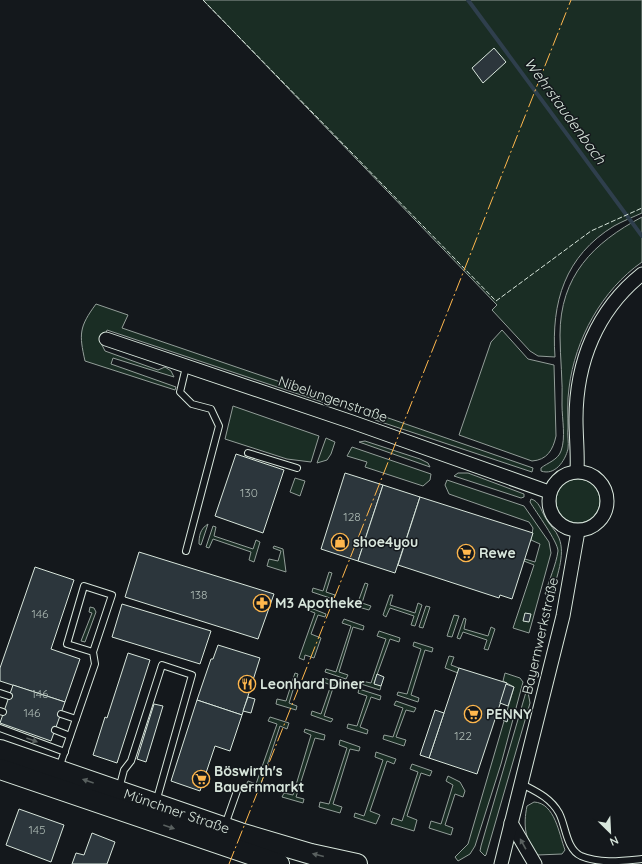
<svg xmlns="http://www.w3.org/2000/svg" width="642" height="864" font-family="Quicksand,sans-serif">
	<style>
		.green { fill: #1a2d24; stroke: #939e99 }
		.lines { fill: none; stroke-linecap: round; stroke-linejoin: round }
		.stream { stroke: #2f3f4d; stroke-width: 4 }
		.building { fill: #2c363c; stroke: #d8e6dc }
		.lane-casing { stroke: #d8e6dc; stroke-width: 8 }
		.street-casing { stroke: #d8e6dc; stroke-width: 15 }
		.primary-casing { stroke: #d8e6dc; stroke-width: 22 }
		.lane { stroke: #14181c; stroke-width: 6 }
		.street { stroke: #14181c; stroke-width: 13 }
		.primary { stroke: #14181c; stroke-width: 20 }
		.fence { stroke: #d8e6dc; stroke-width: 1; stroke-dasharray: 5 2; stroke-linecap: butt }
		.power { stroke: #ffb74d; stroke-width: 1; stroke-dasharray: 14 3 2 3; stroke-linecap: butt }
		.oneway { fill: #59605f }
		.labels { text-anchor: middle; stroke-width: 3; stroke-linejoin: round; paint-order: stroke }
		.number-label { font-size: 12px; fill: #adbab4 }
		.street-label { font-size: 14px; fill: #d8e6dc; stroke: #14181c }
		.poi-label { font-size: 14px; font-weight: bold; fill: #d8e6dc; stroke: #14181c; text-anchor: start }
		.water-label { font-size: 15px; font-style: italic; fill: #d8e6dc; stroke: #14181c }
	</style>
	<rect width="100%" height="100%" fill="#14181c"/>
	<g class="green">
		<path d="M203,0H642V213C633,217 623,221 614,226C565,256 551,302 555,357L538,356L530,351L492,310L497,305Z"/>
		<path d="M642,217V262C602,290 575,339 569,388C567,401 568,415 568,428C567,434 569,442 568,449C565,461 555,476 541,471V468C547,463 558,460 561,451C566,438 562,419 562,405C563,381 560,358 560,335C560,276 593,243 642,217Z"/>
		<path d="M96,304L128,315L122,328L330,399L328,404L107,330L102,345L105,351L158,370L165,367L171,371L174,377L113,358L111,364L176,387L175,390L85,361C79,334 79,327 96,304Z"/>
		<path d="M502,330L528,359L554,365L556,436C553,450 547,460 532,461L459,435L491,342Z"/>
		<polygon points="233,406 319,436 311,462 287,459 225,439"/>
		<polygon points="368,411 533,468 532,472 375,420"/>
		<polygon points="326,438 335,442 331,454 327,460 317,463"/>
		<polygon points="365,441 420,459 428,463 430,467 359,442"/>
		<polygon points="352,447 431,474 430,480 423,486 365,467 367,462 347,456"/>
		<polygon points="458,473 468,473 524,494 524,497 521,498 454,476"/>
		<polygon points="295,478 305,481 300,496 290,492"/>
		<circle cx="578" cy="501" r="22"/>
		<polygon points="447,480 524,506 549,542 551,553 529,633 513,628 534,565 524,561 525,559 535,562 540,544 531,540 533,528 529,522 449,494 445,485"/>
		<path d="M531,499C539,501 541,510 545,517C549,525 556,530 559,538C566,555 556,578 552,595L545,594C549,580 556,565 558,551C558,542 536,512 530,502Z"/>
		<path d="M208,524L201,545L199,544C199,536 200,529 208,524Z"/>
		<polygon points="213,526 216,527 214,536 253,549 256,540 260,542 254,562 249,560 251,552 213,539 209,548 206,547"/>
		<polygon points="274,546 283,549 286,572 267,566 269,559 278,561 281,551 273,548"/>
		<polygon points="329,572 332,573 326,592 335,595 333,599 312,592 313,588 323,591"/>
		<polygon points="365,583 368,584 362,603 371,606 369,610 348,604 350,599 358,602"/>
		<polygon points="390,595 393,595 390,605 415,613 418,603 422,605 415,626 411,625 414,616 390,608 386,617 383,615"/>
		<polygon points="426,606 430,607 423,628 419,627"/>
		<polygon points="90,607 94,608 96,612 85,642 81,641 92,613 89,612"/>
		<polygon points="308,607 326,614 325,617 318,615 311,634 321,638 314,658 305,655 304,660 299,658 315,613 307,610"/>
		<polygon points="454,615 459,616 452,637 447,636"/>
		<polygon points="464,618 466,619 464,629 488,636 491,627 495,629 488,650 484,649 487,640 463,632 460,639 457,638"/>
		<polygon points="344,619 364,626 363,630 353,627 339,672 348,675 346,679 325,672 326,669 336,672 351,626 342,623"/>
		<polygon points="379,631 400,638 399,642 390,639 374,683 381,686 380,690 361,684 362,681 371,683 386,639 377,636"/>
		<polygon points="414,642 433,648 432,652 425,650 411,695 419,698 418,702 397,695 398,692 407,694 421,649 413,646"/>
		<polygon points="449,656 454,657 451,665 459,668 458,673 445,668"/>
		<polygon points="295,673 298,674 289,703 297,706 296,710 276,704 277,699 286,701"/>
		<polygon points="505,673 520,678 523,682 501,764 475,846 470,854 458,861 455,857 468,844 514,687 503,681"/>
		<polygon points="324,678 345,685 344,688 334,685 324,716 333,719 331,722 311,715 312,711 321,714 331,685 323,682"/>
		<polygon points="359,689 381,696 380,700 371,697 360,727 368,730 367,734 347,728 348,724 357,726 367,696 358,693"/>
		<polygon points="526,692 528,692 530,703 486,855 485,856 480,851 481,846"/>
		<polygon points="396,701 416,708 414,712 406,710 396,737 406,740 404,746 383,739 384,735 393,737 403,708 394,705"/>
		<polygon points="270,717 289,723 287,729 280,726 261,784 267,787 265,792 246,785 248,781 256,784 277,724 268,721"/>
		<polygon points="305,729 325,735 324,740 315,738 296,797 304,799 303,803 282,797 284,793 293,795 311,735 304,732"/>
		<polygon points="340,740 360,747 359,751 350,749 333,804 342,807 340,813 319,807 320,802 329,804 347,748 339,745"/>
		<polygon points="376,752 396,759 394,764 387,761 370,811 380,815 376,824 354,817 355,813 364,816 383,760 375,757"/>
		<polygon points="412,764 432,771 430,776 421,773 407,816 417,820 414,831 391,824 393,818 402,821 418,772 410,769"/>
		<polygon points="448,776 460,782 465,791 463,797 455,794 445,825 453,828 451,835 429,828 431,821 441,824 453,785 446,781"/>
		<path d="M534,802C555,803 559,834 565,850L562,854L537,855C525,839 523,826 527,806Z"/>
	</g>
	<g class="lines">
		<polyline class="stream" points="468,0 642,236"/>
	</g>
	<g class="building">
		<polygon points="494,48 506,62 483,83 472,68"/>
		<polygon points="236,454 284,470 263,533 215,516"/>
		<polygon points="345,473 383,485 358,561 321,549"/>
		<polygon points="383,485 420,497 395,573 358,561"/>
		<polygon points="420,497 533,533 512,599 500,595 499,598 398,565"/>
		<polygon points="139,552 274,594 258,639 125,597"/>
		<polygon points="35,567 74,580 51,649 80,659 65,702 0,681 0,668"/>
		<polygon points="122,604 211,631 200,664 112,637"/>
		<polygon points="525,613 531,614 529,622 523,621"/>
		<polygon points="218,645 260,658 242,715 197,700 211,659 213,659"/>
		<polygon points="128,653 150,660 117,763 93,755 105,717 107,718"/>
		<polygon points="459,668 507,683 477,774 429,758"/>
		<polygon points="377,674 384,677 381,686 374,684"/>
		<polygon points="506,684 514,687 508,706 500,703"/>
		<polygon points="13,685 65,702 51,741 0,723"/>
		<polygon points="248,697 255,699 251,713 243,711"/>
		<polygon points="197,700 242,715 230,751 215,746 200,791 171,781"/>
		<polygon points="154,704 163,706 146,762 137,759"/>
		<polygon points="435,710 444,713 429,758 420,755"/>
		<polygon points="506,711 510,712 507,722 503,720"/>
		<polygon points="19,809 64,825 51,862 6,845"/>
		<polygon points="92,833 115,842 107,864 72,864 76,853 84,855"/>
	</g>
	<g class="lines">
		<defs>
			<g id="lane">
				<polyline points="186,367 180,392 192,404 211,409 219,426 186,551"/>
				<polyline points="248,453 297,468"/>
				<polyline points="0,693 9,696"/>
				<polyline points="0,711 3,712"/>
				<polyline points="61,714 76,719"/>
				<polyline points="0,728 65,752"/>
				<polyline points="55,730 70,736"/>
				<polyline points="59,768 95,664 93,652 112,595 84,586 67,644 93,652"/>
				<path d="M520,783C535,791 550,797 559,813C566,826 566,849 581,856C600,864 622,861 642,859"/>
				<polyline points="119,789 124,770 131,761 162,665 192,675 156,802"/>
				<polyline points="225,825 237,791"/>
			</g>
			<g id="street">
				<polyline points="106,339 352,422 549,492"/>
				<path d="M577,471C578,454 576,437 576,419C576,362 597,310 642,274"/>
				<circle cx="578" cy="501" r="29"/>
				<polyline points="511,823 535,864"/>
				<polyline points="501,864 563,616 578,531"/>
			</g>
			<g id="primary">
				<path id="s1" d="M0,750L240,833L311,854L357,864"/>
				<polyline points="0,769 279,864"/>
			</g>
		</defs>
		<use href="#lane" class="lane-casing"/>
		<use href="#street" class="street-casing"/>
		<use href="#primary" class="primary-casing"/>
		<use href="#lane" class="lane"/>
		<use href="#street" class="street"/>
		<use href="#primary" class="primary"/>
		<polyline class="fence" points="203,0 496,301 591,231 642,208"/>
		<polyline class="power" points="229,864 571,0"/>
	</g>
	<defs><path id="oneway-solid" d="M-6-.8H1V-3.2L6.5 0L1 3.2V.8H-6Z"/></defs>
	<g class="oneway">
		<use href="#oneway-solid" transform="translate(32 740) rotate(20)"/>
		<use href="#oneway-solid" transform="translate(88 781) rotate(-161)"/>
		<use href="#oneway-solid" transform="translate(169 827) rotate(19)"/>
		<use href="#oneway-solid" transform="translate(523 844) rotate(-119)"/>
		<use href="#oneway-solid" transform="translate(318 855) rotate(-166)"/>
	</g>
	<defs>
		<symbol id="shop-ring" viewBox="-11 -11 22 22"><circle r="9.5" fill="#14181c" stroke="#ffb74d" stroke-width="1.5"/><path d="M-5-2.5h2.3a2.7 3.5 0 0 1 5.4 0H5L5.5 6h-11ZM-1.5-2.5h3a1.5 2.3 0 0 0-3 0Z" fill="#ffb74d"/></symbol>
		<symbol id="supermarket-ring" viewBox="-11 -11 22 22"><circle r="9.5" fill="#14181c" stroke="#ffb74d" stroke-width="1.5"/><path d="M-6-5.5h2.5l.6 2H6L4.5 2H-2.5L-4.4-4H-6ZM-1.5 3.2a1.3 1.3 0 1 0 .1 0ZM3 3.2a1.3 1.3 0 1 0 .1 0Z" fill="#ffb74d"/></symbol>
		<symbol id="pharmacy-ring" viewBox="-11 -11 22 22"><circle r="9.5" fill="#14181c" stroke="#ffb74d" stroke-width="1.5"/><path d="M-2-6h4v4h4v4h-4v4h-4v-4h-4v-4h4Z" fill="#ffb74d"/></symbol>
		<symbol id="restaurant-ring" viewBox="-11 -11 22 22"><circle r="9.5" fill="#14181c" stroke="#ffb74d" stroke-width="1.5"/><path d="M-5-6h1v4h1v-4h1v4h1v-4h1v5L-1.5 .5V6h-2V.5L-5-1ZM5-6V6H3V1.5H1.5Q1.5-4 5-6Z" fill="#ffb74d"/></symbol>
	</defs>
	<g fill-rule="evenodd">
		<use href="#shop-ring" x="330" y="532" width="20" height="20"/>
		<use href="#supermarket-ring" x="456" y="543" width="20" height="20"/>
		<use href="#pharmacy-ring" x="252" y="593" width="20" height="20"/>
		<use href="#restaurant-ring" x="237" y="674" width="20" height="20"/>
		<use href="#supermarket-ring" x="463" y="704" width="20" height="20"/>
		<use href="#supermarket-ring" x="191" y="769" width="20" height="20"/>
	</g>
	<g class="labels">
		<g class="number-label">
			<text x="249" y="497">130</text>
			<text x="352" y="521">128</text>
			<text x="199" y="599">138</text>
			<text x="40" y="618">146</text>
			<text x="40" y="698">146</text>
			<text x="32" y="717">146</text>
			<text x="463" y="740">122</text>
			<text x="37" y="834">145</text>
		</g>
		<g class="street-label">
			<text transform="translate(333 399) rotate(19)" y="5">Nibelungenstraße</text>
			<text transform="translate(540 636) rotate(-77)" y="5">Bayernwerkstraße</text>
			<text dy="5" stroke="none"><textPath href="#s1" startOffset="187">Münchner Straße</textPath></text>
		</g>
		<g class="poi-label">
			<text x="353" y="547">shoe4you</text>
			<text x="479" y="558">Rewe</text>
			<text x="275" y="608">M3 Apotheke</text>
			<text x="260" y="689">Leonhard Diner</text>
			<text x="486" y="719">PENNY</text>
			<text x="214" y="776">Böswirth's<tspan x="214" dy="16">Bauernmarkt</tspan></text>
		</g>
		<g class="water-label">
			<text transform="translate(565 111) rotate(54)" y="5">Wehrstaudenbach</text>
		</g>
	</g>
	<g transform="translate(610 832) rotate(156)" stroke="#14181c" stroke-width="3" paint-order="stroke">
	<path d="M0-3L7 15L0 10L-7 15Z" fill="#d8e6dc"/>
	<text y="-6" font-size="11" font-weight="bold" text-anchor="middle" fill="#d8e6dc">N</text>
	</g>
</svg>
